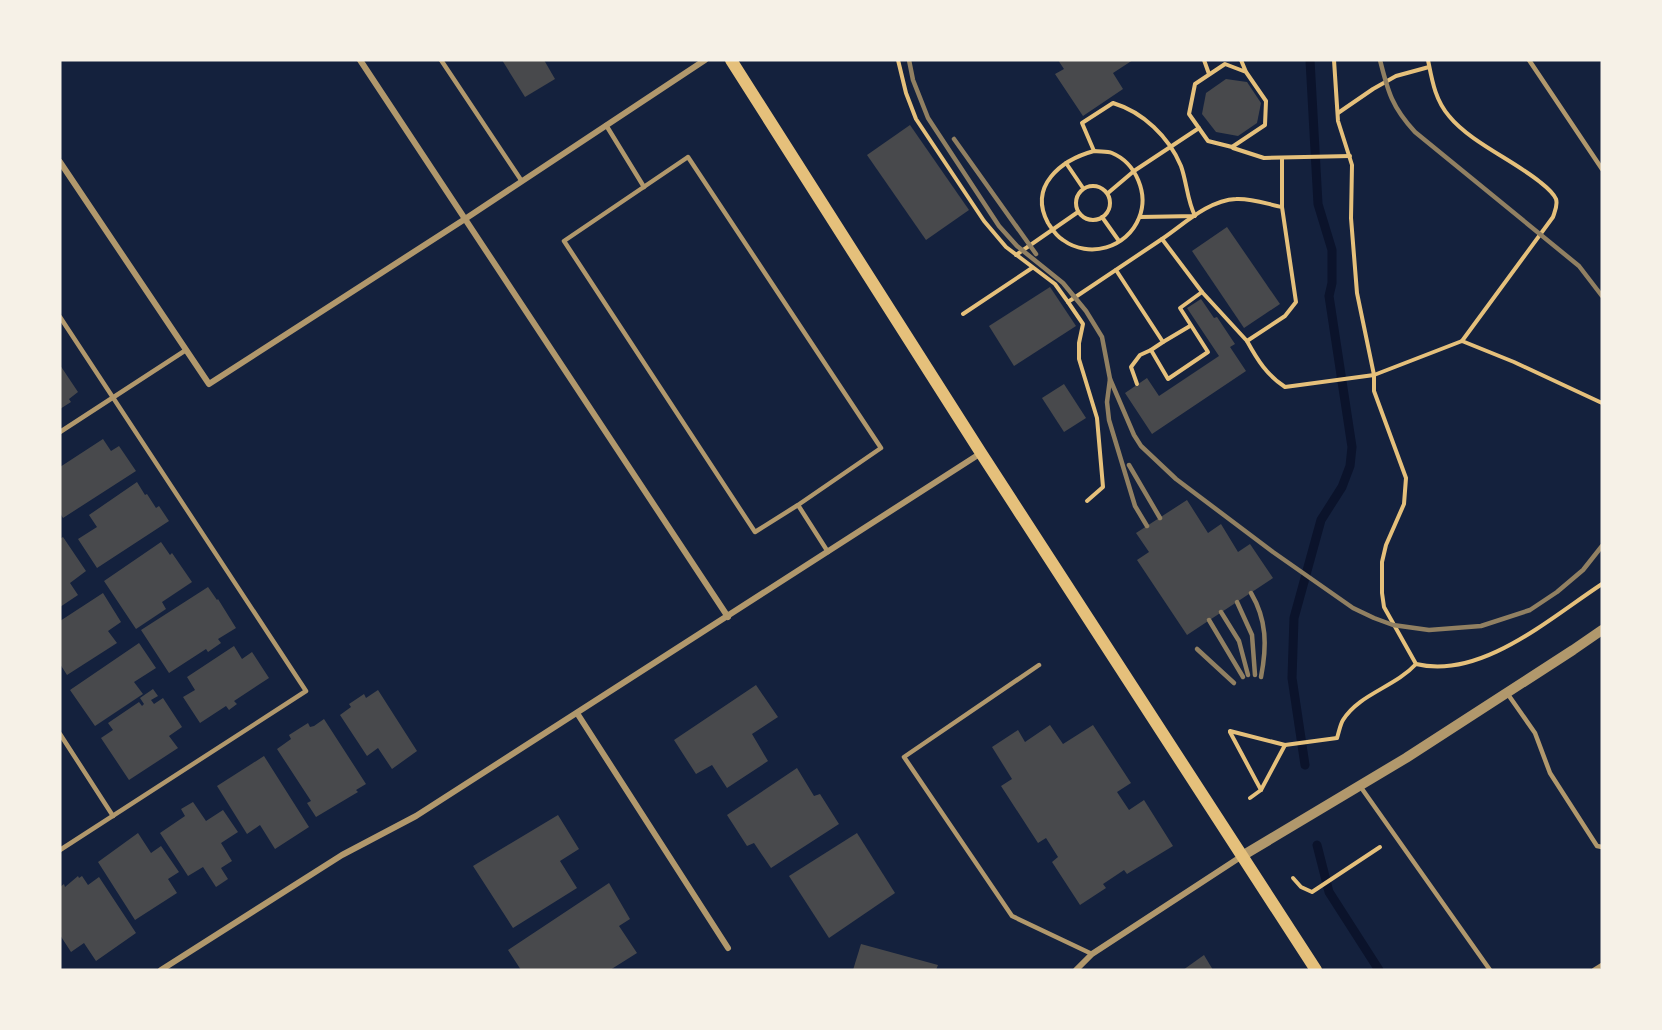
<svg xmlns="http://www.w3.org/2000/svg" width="1662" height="1030" font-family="'IBM Plex Sans',sans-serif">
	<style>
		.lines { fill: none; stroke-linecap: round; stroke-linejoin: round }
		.stream { stroke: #0b132b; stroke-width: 9 }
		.building { fill: #48494c }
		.path { stroke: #e5c07b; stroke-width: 4 }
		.service { stroke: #b1986c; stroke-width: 4.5 }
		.minor { stroke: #b1986c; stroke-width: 6 }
		.tertiary { stroke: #b1986c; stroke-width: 10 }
		.secondary { stroke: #e5c07b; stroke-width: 12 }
		.rail { stroke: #918062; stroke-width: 4.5 }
	</style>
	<rect width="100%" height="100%" fill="#14213d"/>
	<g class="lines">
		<g class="stream">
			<polyline points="1305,765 1292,678 1294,618 1321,520 1342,487 1350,466 1352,447 1329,296 1332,283 1332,250 1318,204 1310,60"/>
			<polyline points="1317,845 1329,892 1379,970"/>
		</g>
	</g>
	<g class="building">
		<polygon points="502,60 544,60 555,79 525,97"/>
		<polygon points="1058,60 1133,60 1113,73 1123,89 1083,116 1055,74 1064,69"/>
		<polygon points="1226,79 1247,82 1261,103 1257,123 1238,136 1216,132 1202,114 1206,93"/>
		<polygon points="910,125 969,210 926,240 867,155"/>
		<polygon points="1227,227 1280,304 1244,328 1192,251"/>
		<polygon points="1050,287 1076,326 1014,366 989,326"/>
		<polygon points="1201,299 1214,318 1217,317 1235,344 1230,347 1246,371 1152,434 1125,393 1147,378 1159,396 1219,356 1187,308"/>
		<polygon points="60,365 78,392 69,399 71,402 60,409"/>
		<polygon points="1064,384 1086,418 1064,432 1042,398"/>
		<polygon points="103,439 111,451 119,446 136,471 63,518 60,513 60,467"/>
		<polygon points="137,482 145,495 147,494 156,508 159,506 169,521 97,568 78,539 97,527 89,515"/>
		<polygon points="1187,500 1208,533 1221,524 1238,552 1250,544 1273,578 1187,635 1137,560 1149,552 1136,533"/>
		<polygon points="63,537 86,571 70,583 78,595 60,607 60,539"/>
		<polygon points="161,542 170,555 172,553 192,582 162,602 166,609 136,629 104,581"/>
		<polygon points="208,587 217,600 218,599 236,628 218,639 221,643 208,652 206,649 169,673 141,630"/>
		<polygon points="103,593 121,622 108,631 117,643 67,675 60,664 60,621"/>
		<polygon points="139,643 156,668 134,682 143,694 95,726 70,690"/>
		<polygon points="234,646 242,659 252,652 269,678 234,701 237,704 229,710 226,706 200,723 183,697 195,690 187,677"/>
		<polygon points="756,685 778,717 752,734 768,761 727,788 712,765 696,774 674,740"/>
		<polygon points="153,689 158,696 151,700 154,704 163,698 182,727 169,736 178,748 129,780 101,738 113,730 108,723 139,702 142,706 144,704 140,698"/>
		<polygon points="378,690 417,751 392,769 378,748 367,756 340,715 351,707 349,704 364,694 366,698"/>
		<polygon points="324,719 366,784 356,790 358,792 316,817 307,803 311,801 277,749 291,739 289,735 308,723 310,727 314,726"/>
		<polygon points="1050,725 1063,744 1093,725 1131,783 1117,792 1129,810 1144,800 1173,846 1127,874 1124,870 1103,884 1106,888 1080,905 1052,862 1058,857 1046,838 1038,843 1001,786 1012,779 992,747 1018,730 1025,742"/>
		<polygon points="264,756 309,827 275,849 260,825 247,834 217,786"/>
		<polygon points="797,768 814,796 820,794 839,824 771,868 754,843 747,846 727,815"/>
		<polygon points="193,802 206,821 223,810 238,832 221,843 232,861 221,868 228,879 216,887 203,867 188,876 160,833 185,816 181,809"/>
		<polygon points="558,815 579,849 560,861 577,888 513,928 473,866"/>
		<polygon points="138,833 151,853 161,846 179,872 168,879 177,893 135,920 98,862"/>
		<polygon points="857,833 895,893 829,938 789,876"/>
		<polygon points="78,876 79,878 82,876 88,885 99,877 136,933 96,961 84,943 71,952 60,935 60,887 64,884 65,887"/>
		<polygon points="609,883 630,919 619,926 637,953 610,970 521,970 508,950"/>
		<polygon points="861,944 938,965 936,970 853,970"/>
		<polygon points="1204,955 1213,970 1183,970"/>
	</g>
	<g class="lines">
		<g class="path">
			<polyline points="898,60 906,93 916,119 984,221 1006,247 1055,284 1068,302 1162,239"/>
			<polyline points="1204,60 1209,74"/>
			<polyline points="1241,60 1246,72 1266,101 1265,125 1232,147 1208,141 1189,114 1195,84 1225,64 1246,72"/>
			<path d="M1334,60L1338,121L1352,165L1351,218L1357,293L1374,375V391L1406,478L1404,504L1386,545L1382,562V593L1384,607L1416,664C1481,680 1550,618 1602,584"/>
			<path d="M1428,60C1432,80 1435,100 1449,116C1470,142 1513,160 1540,182C1545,186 1553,192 1556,199C1558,205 1555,211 1553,217L1462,341"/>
			<polyline points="1338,113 1373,89 1396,76 1429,67"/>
			<polyline points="1233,148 1264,158 1350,156"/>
			<path d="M1094,151C1100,152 1107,151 1112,153C1136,163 1149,194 1139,218C1127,248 1089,259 1063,240C1056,236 1052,229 1048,223C1028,186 1061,160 1094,151Z"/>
			<path d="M1094,151L1082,123L1113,103C1143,112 1169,137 1181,166C1187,183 1187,200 1195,216L1140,217"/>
			<path d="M1282,159V207L1296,302L1285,316L1247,341L1202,292L1162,239C1184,224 1209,200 1236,199C1251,198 1267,204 1282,207"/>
			<polyline points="1066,163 1083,188"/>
			<circle cx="1093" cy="203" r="17"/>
			<polyline points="1108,193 1134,171 1199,128"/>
			<polyline points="1102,217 1119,241"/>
			<polyline points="1016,255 1078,212"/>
			<polyline points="1116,270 1163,342 1151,350 1168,379 1208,352 1180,308 1202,292"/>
			<polyline points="1068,302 1083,324 1079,343 1079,359 1097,418 1103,487 1087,501"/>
			<polyline points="963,314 1032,268"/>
			<path d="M1247,341C1258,361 1267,375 1285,387L1374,375L1462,341L1514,362L1602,403"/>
			<polyline points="1163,342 1190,326"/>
			<polyline points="1137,384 1131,367 1140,355 1151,350"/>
			<path d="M1230,731L1285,745L1337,738C1339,732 1340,725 1343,720C1359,694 1395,687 1416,664"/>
			<polyline points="1230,732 1261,790"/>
			<polyline points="1250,798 1261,790 1285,745"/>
			<polyline points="1293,878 1301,887 1312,892 1380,847"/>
		</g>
		<g class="service">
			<polyline points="441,60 521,180"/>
			<polyline points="1529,60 1602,169"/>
			<polyline points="606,125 644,187"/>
			<polyline points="60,317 306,691 60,850"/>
			<polyline points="60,432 186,350"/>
			<polyline points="798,505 881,448 688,157 564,241 755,532 798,505 828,552"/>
			<polyline points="1039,665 904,757 1012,916 1092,954"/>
			<polyline points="1507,693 1535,733 1550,773 1597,846 1602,847"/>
			<polyline points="60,734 113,816"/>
			<polyline points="1360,786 1490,970"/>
			<polyline points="1594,970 1602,965"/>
		</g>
		<g class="minor">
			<polyline points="360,60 728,617"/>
			<polyline points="60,162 209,384 465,219 705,60"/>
			<polyline points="577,713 728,948"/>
			<polyline points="161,970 342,855 416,816 981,453"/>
			<polyline points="1076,970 1092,954 1242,856"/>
		</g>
		<polyline class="tertiary" points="1242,856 1406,758 1573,650 1602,630"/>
		<polyline class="secondary" points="731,60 981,453 1316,970"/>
		<g class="rail">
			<polyline points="909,60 913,80 928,118 999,226 1017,246 1063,283 1086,311 1102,337 1110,379 1134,435 1141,446 1176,479 1273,552 1353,608 1374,618 1393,625 1429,630 1481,626 1530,610 1557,592 1583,570 1602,546"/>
			<path d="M1380,60C1388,92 1392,107 1415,132L1579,266L1602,296"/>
			<polyline points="954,139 1036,254"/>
			<polyline points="1110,379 1107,402 1109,420 1135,506 1147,526"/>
			<polyline points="1129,465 1160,518"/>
			<path d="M1251,593C1267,620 1267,646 1261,677"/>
			<polyline points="1237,602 1252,635 1255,675"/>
			<polyline points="1221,612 1239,641 1248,675"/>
			<polyline points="1209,620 1243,677"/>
			<polyline points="1197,649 1234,683"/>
		</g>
	</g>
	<rect width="1662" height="1030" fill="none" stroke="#f6f1e7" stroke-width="123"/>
</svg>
